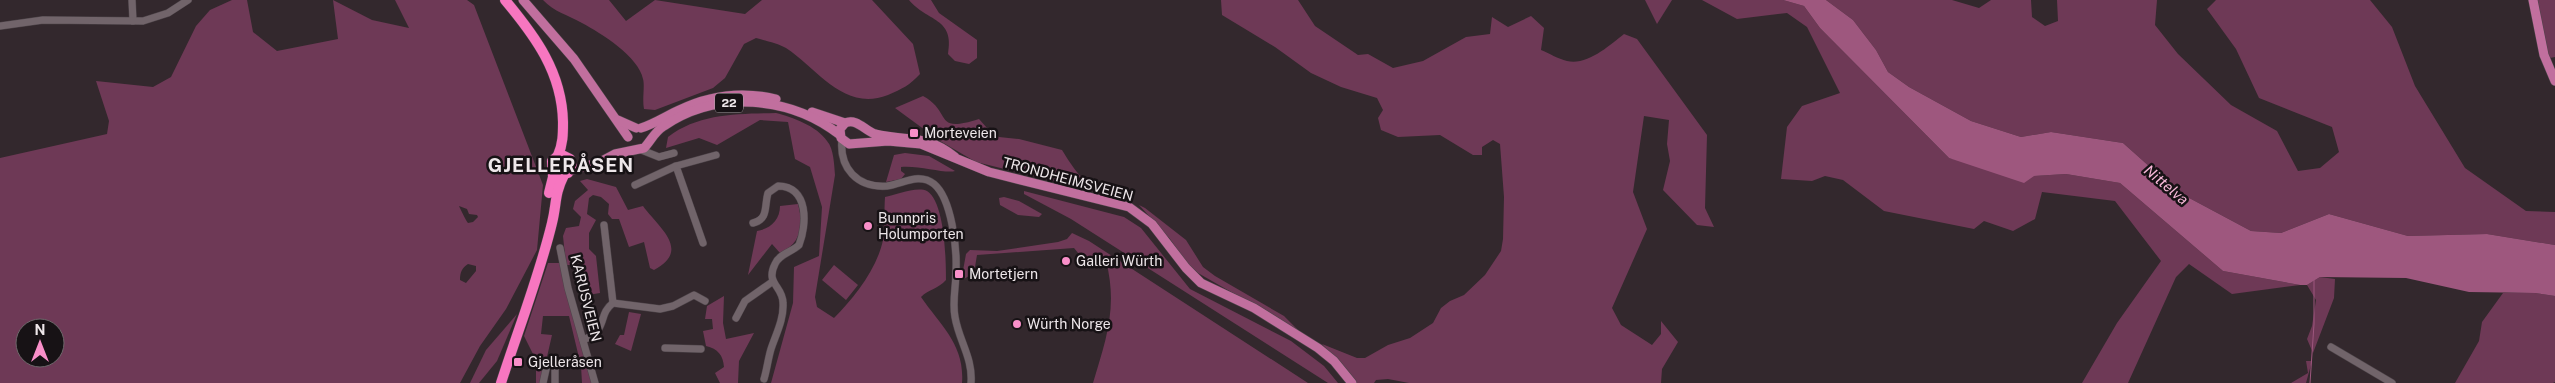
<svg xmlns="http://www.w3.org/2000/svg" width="2555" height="383" font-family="'Public Sans',sans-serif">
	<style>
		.green { fill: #6e3956; fill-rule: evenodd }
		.water { fill: #9e577e }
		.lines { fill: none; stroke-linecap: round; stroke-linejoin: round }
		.stream { stroke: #9e577e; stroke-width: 1 }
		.minor-casing { stroke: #4d4449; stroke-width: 8 }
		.major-casing { stroke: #4d4449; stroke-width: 10 }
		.highway-casing { stroke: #4d4449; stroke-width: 11 }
		.minor { stroke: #71646a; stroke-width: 7 }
		.major { stroke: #c16f9e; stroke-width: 9 }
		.highway { stroke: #f776c0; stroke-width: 10 }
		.poi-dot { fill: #f98fc9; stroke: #171215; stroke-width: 2 }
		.labels { text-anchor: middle; stroke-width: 5; stroke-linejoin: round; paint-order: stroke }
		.shield { fill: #171215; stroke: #aea7aa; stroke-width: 1 }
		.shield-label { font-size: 12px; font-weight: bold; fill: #eee7ea }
		.poi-label { font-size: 14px; fill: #eee7ea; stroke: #171215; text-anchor: start }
		.street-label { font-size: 14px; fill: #eee7ea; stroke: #171215 }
		.water-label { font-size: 15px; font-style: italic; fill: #f6b7d7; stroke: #171215 }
		.district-label { font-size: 19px; font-weight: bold; letter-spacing: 1px; fill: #eee7ea; stroke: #171215 }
	</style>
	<rect width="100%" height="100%" fill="#33282d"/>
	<g class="green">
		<path d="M232,0H247L253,32L277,51L338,39L333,0L372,20L409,28L395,0H467L474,5L543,185L537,250L506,309L480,346L460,383H0V158L107,134L109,121L96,81L153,87L171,77L196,26L210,10ZM459,206L467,209L469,214L477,215L478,217L473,222L468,223C466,221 460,208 459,206ZM468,264L476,266V271L466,283L460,280C460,272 462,268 468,264ZM25,328H55V358H25Z"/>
		<path d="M543,0H609L626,21L655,0L745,14L762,0H872L913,44L920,74C910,85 902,89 888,95C844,112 819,70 786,48C778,43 766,41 756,38L744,44L725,78L713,88L655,110L644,109C642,99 645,86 643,79C639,57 601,33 582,23C568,15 554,12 543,0Z"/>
		<path d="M909,0H931L939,13L977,40V58L969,64L955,61L948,54C955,17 927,22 909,0Z"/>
		<path d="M1221,0H1298L1315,26L1358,55L1368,54L1393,68L1423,61L1466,37L1490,34L1492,17L1508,27L1531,16L1544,28L1541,50C1549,53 1558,59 1567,61C1587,66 1610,45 1624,34L1637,39L1707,135L1705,208L1714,227L1697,225L1663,190L1670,161L1667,144L1669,120L1644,116L1633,192L1647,229L1612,308L1621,325L1652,345L1661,334V321L1678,342L1662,369L1661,383H1409L1388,379L1376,380L1374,383H1357L1322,344L1357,358H1365L1388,345L1410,338L1433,323L1441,308L1450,301L1464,295L1485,275L1501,251L1503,239L1504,197L1500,144L1493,140L1482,147V155H1473L1440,135L1398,137L1381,130L1378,118L1383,110L1377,98L1341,87L1311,73L1275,47L1222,15Z"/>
		<polygon points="1645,0 1672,0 1657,24"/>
		<polygon points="1702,0 1783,0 1804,6 1820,28 1949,158 2034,176 2066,174 2120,183 2223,271 2300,285 2232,294 2189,264 2176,277 2128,383 2082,383 2117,323 2161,261 2115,201 2042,192 2035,219 2013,231 1984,221 1974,229 1884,211 1843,180 1825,176 1812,181 1781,179 1787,127 1802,106 1840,93 1807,27 1787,13 1737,19"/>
		<polygon points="1826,0 1952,0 1979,8 1991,0 2031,0 2032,17 2045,26 2058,21 2057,0 2157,0 2155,25 2178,54 2231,105 2277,131 2298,171 2320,168 2339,152 2332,127 2259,98 2236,49 2207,9 2216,0 2370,0 2392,27 2415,86 2465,168 2526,211 2555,212 2555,245 2487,234 2408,236 2329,214 2281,233 2251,231 2178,192 2123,143 2051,132 2021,137 1971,121 1909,87 1888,72 1876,50 1853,20"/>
		<polygon points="2532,0 2555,0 2555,57 2545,59"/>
		<path d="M923,96C953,112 932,134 979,119L987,128L999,137L1019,139L1062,150C1074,169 1082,183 1104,191L1103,193L976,162L940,141L895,108Z"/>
		<path d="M776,113C792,117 817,126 827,141C834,149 834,165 835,175L815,297L817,307L834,318C854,298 877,269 883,240C885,226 884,211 885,197C895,195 917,186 927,191C945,202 946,261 946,280C938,289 929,289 921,297C941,326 965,345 962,383H771L793,303L794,267L819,256L822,207L810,167L795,159L788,122L760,120L717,145L699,138L666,148L668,137C699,113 739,114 776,113Z"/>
		<path d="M905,153L929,156L955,171C946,174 918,165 901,167V171L905,174L901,179L886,182L894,155Z"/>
		<path d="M587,179L616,187L628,210L643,206C658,227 692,250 654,270L650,268L644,242L629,247L619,219H612L608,214L609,204L601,197L593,195L589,198L587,214L596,220L589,233V249L596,256L600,293L588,295L581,257L571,256L570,265H566L563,236L566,228L579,226L581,217L573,209L575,201L588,190L580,181Z"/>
		<polygon points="1024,191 1124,217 1141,228 1190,289 1291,341 1324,366 1338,383 1328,383 1071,219 1024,194"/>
		<polygon points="1004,197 1019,201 1042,214 1039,217 1018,215 1000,205 999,198"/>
		<path d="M798,204C804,226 801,243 780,253L772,244L748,275L757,231C770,229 780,220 780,206Z"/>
		<polygon points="1139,205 1145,208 1186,240 1203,267 1215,276 1284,316 1299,331 1198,273 1186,262 1170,239"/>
		<path d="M1072,233L1089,241L1308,383H1093C1106,340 1118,307 1106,261L1095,258L1083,259L1074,248L977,255L974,273L964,279L962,276L966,254L970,250L997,251L1058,242L1067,239Z"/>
		<polygon points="548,263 560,263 592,383 582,383 581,366 569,316 543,316 541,334 552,335 541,383 536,383 536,360 524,336"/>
		<polygon points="834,265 858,285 846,300 822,280"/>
		<polygon points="2320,277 2335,279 2334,298 2313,353 2307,339 2312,326 2316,300 2307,285"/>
		<polygon points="2503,293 2535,293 2555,296 2555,382 2553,383 2455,383 2479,341 2482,322"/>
		<path d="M724,296L723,323L726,339L754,333L739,361L738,383H720L715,373L724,367C723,355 718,349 706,346L703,331L713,329L712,319H705L707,306Z"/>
		<polygon points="629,312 641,314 631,351 615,344 620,335 624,335"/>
		<polygon points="517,314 497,361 479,383 470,383 486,350"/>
		<polygon points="2306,361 2312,361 2306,383 2291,383 2308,373"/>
	</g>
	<polygon class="water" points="1783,0 1826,0 1853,20 1876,50 1888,72 1909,87 1971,121 2021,137 2051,132 2123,143 2178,192 2251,231 2281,233 2329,214 2408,236 2487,234 2555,245 2555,296 2535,293 2469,292 2406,278 2320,277 2307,285 2300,285 2223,271 2120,183 2066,174 2034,176 2024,183 1949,158 1820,28 1804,6"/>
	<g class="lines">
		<polyline class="stream" points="2310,383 2314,324 2314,279"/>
		<defs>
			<g id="minor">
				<polyline points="132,0 133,21"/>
				<polyline points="0,26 43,20 143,21 168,13 188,0"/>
				<path d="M842,139C839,168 857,188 887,186C903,184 919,172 934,184C952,199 957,249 956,271C956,287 952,302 955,317C959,341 973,358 971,383"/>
				<polyline points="639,149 659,157 674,153"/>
				<polyline points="676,166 703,243"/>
				<polyline points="635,185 676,166 716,155"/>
				<path d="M753,223C769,219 764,206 768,193L778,186C809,186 807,225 799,245C792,252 779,254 775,264C765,284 783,286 783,303C784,319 776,334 771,349C768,359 767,369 764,379"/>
				<polyline points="604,225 613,303"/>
				<polyline points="560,248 568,288 595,383"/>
				<polyline points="736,318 745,301 772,282"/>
				<path d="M583,340C609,330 597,315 613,303L660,309L673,306L694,295L705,301"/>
				<polyline points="2331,347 2392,383"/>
				<polyline points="665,348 701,349"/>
				<polyline points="543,383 547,365 553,362 555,368 555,383"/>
			</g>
			<g id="major">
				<polyline points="523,0 574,59 628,137"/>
				<polyline points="2533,0 2544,55 2555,81"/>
				<polyline points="812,112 845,123"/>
				<polyline points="618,120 636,128"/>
				<path d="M641,128C654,124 666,116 679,110C710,95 743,91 776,99"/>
				<path d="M955,157C925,133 909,142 875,134C864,130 857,118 845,123L840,129L841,138L849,144L888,141L921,144L989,172L1129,207L1152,224L1186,268L1201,283L1254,308L1318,348L1334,361L1352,383"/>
				<path d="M570,171L600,162L615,154L644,148C651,141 654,132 664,126C717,90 790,96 840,135"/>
			</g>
			<g id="highway">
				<path d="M505,0C535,36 562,72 563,122C563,134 563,144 558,155"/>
				<polyline points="549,193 553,177 552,161 560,154 570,159 572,166 568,173 561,175 553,171"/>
				<path d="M501,383C518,330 539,277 552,223C557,203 554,195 564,175"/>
			</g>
		</defs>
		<use href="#minor" class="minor-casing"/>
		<use href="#major" class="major-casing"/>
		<use href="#highway" class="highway-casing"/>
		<use href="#minor" class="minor"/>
		<use href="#major" class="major"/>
		<use href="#highway" class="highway"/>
	</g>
	<g class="poi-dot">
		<rect x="909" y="128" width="10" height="10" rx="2.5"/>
		<circle cx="868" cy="226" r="5"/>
		<circle cx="1066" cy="261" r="5"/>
		<rect x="954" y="269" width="10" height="10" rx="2.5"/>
		<circle cx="1017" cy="324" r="5"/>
		<rect x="513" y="357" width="10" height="10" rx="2.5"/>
	</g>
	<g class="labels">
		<rect class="shield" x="715" y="93.5" width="28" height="19" rx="4"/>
		<g class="shield-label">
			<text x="729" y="107">22</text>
		</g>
		<g class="poi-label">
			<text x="924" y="138">Morteveien</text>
			<text x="878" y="223">Bunnpris<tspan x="878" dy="16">Holumporten</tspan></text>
			<text x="1076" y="266">Galleri Würth</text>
			<text x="969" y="279">Mortetjern</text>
			<text x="1027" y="329">Würth Norge</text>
			<text x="528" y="367">Gjelleråsen</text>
		</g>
		<g class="street-label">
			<text transform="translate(1068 179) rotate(15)" y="5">TRONDHEIMSVEIEN</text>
			<text transform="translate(586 298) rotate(76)" y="5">KARUSVEIEN</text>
		</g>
		<g class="water-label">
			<text transform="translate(2166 185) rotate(40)" y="5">Nittelva</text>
		</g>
		<g class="district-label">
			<text x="561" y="172">GJELLERÅSEN</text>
		</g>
	</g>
	<g transform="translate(40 343)"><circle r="24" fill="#171215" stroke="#6d676a"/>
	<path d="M0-4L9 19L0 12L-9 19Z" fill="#f98fc9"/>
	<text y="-8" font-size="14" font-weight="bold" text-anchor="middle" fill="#eee7ea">N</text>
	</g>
</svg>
